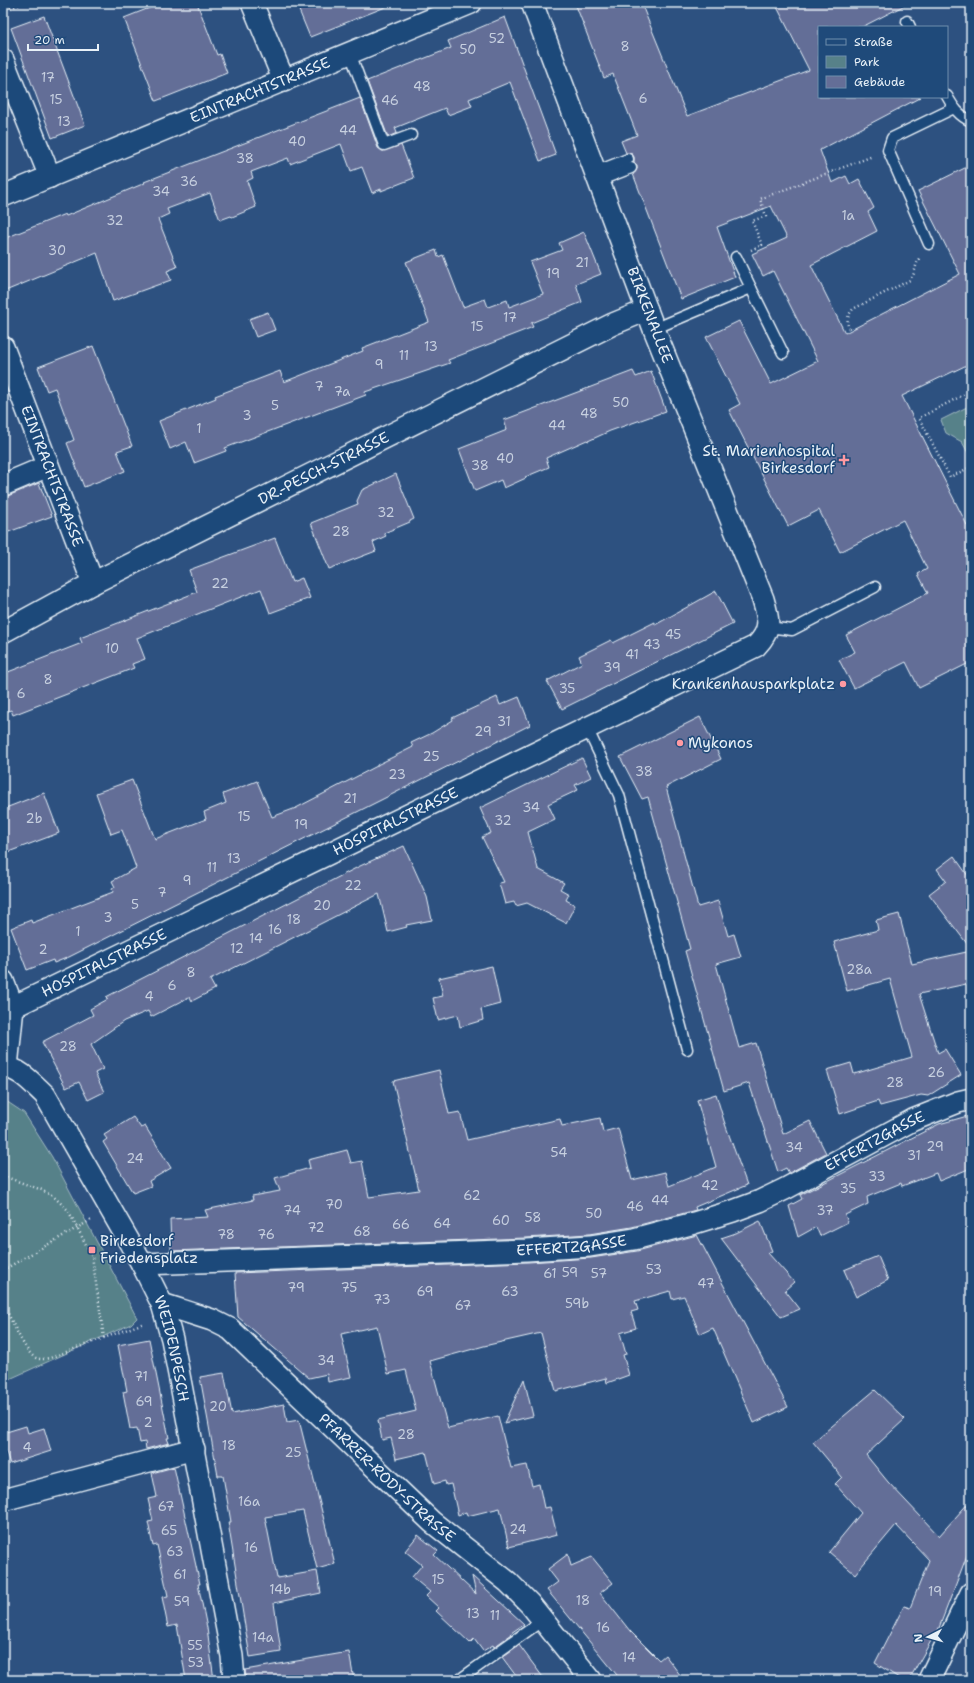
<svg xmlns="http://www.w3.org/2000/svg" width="974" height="1683" font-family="'Shantell Sans',sans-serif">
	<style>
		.built { fill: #415d89 }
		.green { fill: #578189; stroke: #a0b9c0 }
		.building { fill: #646e97; stroke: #e8f1f8 }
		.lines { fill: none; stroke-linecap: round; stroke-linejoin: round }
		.service-casing { stroke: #e8f1f8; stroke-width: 13 }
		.minor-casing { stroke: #e8f1f8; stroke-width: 24 }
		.path { stroke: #e8f1f8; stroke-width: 2.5; stroke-dasharray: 1 3; stroke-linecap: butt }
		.service { stroke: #1f4a7a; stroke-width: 10 }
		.minor { stroke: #1f4a7a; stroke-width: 21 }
		.poi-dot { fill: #ff9aa2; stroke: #1f4a7a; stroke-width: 1.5 }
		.labels { text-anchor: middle; stroke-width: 3; stroke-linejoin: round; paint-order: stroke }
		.number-label { font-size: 13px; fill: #c7d0e0 }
		.street-label { font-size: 15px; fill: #e8f1f8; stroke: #1f4a7a }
		.poi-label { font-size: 15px; fill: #e8f1f8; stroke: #1f4a7a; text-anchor: end }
	</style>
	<rect width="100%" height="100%" fill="#2d5180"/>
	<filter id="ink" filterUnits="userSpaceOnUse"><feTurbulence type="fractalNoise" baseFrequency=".025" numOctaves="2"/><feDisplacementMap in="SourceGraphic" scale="8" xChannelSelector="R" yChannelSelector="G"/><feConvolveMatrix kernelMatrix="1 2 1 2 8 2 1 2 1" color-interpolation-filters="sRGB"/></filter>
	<g filter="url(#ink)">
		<polygon class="built" points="502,1659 518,1680 471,1680"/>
		<g class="green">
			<polygon points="971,405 971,458 962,442 946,433 941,420"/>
			<polygon points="3,1099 24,1113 52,1157 137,1318 131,1324 3,1382"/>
		</g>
		<g class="building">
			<polygon points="162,3 197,3 217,55 220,54 227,73 156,101 124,18"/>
			<polygon points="296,3 393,3 393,4 310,37"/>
			<polygon points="575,3 641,3 687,116 809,70 775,3 909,3 862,27 819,27 819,97 921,97 820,150 832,183 846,176 850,184 859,179 874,208 868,212 877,231 811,265 845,333 960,274 918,191 971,165 971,363 902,396 971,533 971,662 919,688 906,662 854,688 839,660 855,652 846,635 928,593 918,574 927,569 903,520 840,552 819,510 788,526 729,410 740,404 706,337 739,321 771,384 818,361 773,271 763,276 752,254 787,238 771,206 717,227 735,277 681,299 633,174 637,169 637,165 634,162 634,157 632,154 626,153 621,141 637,135 613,74 604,78"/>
			<polygon points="44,16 85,125 52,138 11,28"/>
			<polygon points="505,17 556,155 540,161 510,82 469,99 472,106 448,115 445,108 395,128 397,133 388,137 367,81 451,48 448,41"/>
			<polygon points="360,98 378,148 383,151 401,145 414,178 381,191 381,189 372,193 362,167 351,171 341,144 290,164 288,158 251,172 253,178 247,181 256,207 232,217 231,216 220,220 210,193 167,209 169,214 158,219 177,267 167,271 171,280 113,301 97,253 3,292 3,239 65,214 66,216 145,183 144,182"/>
			<polygon points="584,232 601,274 576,284 582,302 531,323 533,327 448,360 450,363 365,392 366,395 225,448 226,451 194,463 186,442 170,449 159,421 216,398 215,396 280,371 284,382 363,351 362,348 429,322 406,262 436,250 438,257 443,255 463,307 485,299 488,307 507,300 509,307 543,294 530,262 562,250 559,243"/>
			<polygon points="268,312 275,330 256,337 249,319"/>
			<polygon points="93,346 132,446 117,451 125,471 84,487 67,443 74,440 55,388 47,391 38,367"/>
			<polygon points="633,371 636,377 651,371 666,411 610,431 588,441 587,440 546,458 549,467 525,477 526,478 504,488 501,480 475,491 459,449 507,430 504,420"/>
			<polygon points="396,474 414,519 410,521 410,522 384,533 386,536 373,542 376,551 329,569 311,523 358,504 357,501 362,490"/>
			<polygon points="39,483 52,516 3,534 3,498"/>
			<polygon points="275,538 292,582 302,578 310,598 270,613 261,589 137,638 145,659 132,664 134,668 13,715 11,710 3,713 3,674 82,643 80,638 197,592 189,570"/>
			<polygon points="716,591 733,624 562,709 547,681 582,663 579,656 611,640 613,643 655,622 655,625"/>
			<polygon points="497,697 500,705 519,697 530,725 69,957 54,963 53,960 27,970 11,928 31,920 32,923 113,892 112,889 115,887 112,881 136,868 122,830 111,834 96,793 132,780 155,839 206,819 204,812 226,803 223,794 257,781 272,817 296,808 377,766 377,765 413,747 411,743 432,733 453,720 452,718"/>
			<polygon points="700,717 721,759 666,787 698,907 718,901 728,936 734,934 741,957 716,964 739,1048 756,1043 783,1134 810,1121 826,1153 789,1173 786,1168 778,1172 749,1083 724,1091 685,951 690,949 648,797 642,799 620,757"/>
			<polygon points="582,758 591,777 575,785 578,790 548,804 555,819 528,832 538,869 564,883 560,889 569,894 566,900 575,905 566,923 527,903 516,906 514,902 505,904 499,883 504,882 482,837 491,833 480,808"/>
			<polygon points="44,793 59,833 3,854 3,809"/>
			<polygon points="404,846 427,897 432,920 406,925 407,927 388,932 379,894 210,980 215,989 192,1001 190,997 151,1017 148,1011 124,1021 91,1044 103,1069 95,1073 104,1092 88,1100 79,1082 66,1088 42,1042 93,1015 90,1009 108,999 106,997 360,866"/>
			<polygon points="954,856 971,880 971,949 929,894 946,881 937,869"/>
			<polygon points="899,914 912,964 971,951 971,983 919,994 938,1053 945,1049 961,1075 928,1096 921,1095 880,1106 878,1101 840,1114 827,1070 851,1063 854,1074 912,1057 890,979 847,991 834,942 878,930 876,920"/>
			<polygon points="492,966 500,1004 481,1009 483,1020 460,1027 458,1015 438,1020 433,998 443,996 439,978"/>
			<polygon points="439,1070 449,1114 460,1112 467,1140 560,1119 562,1126 600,1118 603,1132 618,1128 632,1180 665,1172 669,1186 716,1167 697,1100 716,1094 724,1121 747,1185 695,1207 696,1210 632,1227 589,1234 526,1238 171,1251 170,1219 208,1217 205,1210 253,1200 252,1196 280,1191 275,1178 310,1168 308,1160 347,1150 351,1163 362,1161 369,1197 419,1190 393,1081"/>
			<polygon points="971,1115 971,1168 939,1181 936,1173 902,1186 901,1183 867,1197 868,1204 845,1215 848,1222 820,1236 816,1227 798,1237 789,1206 802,1199 800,1195 939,1124"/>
			<polygon points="133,1117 141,1128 145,1126 171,1168 149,1181 151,1186 133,1193 103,1142 107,1139 104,1135"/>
			<polygon points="760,1221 772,1251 768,1253 794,1282 785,1290 800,1309 781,1317 721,1238 736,1233"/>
			<polygon points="697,1235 788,1407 754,1423 713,1328 700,1334 684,1296 672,1299 670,1291 635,1301 638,1310 631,1312 636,1328 620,1333 626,1354 623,1355 629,1375 607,1383 606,1378 556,1391 541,1333 484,1346 430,1361 448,1428 498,1416 511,1468 527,1465 532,1486 539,1484 544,1508 550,1507 557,1535 509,1547 500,1508 467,1516 466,1512 458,1515 451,1484 446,1485 445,1481 434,1484 426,1452 396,1459 391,1438 382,1440 378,1420 416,1411 406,1370 388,1374 377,1326 341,1334 351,1377 328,1382 327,1374 309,1378 238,1317 235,1273 528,1262 591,1258 637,1251"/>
			<polygon points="878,1256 888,1280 856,1297 844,1270"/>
			<polygon points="149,1339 169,1438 167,1438 169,1443 146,1449 145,1442 140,1443 137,1428 130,1429 123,1392 127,1391 118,1345"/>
			<polygon points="224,1373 232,1414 284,1404 287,1422 299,1420 335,1564 317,1569 303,1511 265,1517 277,1578 317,1571 321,1593 274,1603 281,1652 250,1657 228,1522 231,1522 223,1476 218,1476 200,1377"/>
			<polygon points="524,1379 533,1416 504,1423"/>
			<polygon points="875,1390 905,1419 866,1455 888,1482 939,1536 971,1500 971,1545 937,1633 936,1632 909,1680 902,1680 875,1663 904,1606 910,1608 929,1560 896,1525 855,1574 829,1552 861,1513 835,1484 842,1477 813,1442"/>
			<polygon points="26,1426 28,1433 44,1428 51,1451 10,1464 3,1443 3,1433"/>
			<polygon points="174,1467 200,1584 198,1584 207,1628 214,1680 186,1680 177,1625 168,1627 162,1597 168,1596 157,1545 153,1546 148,1522 153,1521 148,1499 157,1497 152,1473"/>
			<polygon points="418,1535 438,1551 434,1555 476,1594 472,1576 524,1624 511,1633 512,1634 494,1647 493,1645 483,1651 474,1639 470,1643 436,1611 439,1608 426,1596 430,1592 412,1577 422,1565 405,1551"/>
			<polygon points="568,1554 571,1566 592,1557 613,1583 600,1593 630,1631 659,1660 665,1655 684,1680 621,1680 547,1590 558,1582 548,1569"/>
			<polygon points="519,1645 545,1680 519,1680 502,1657"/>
			<polygon points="349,1652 354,1680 246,1680 245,1670"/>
		</g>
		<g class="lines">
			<defs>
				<g id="service">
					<polyline points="907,21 910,27"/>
					<polyline points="350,53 384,145 411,135"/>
					<path d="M947,96C953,107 959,116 971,121"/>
					<polyline points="595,172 628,159"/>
					<polyline points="598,181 631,168"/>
					<polyline points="929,244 888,150 892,138 954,108"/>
					<polyline points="736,257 751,288"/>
					<polyline points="654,329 751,288 783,353"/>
					<polyline points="768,627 792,630 875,587"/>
					<polyline points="587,728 619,795 687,1049"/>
					<polyline points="459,1680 543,1620"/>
				</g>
				<g id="minor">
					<polyline points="252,3 284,81"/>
					<polyline points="3,60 50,177"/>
					<path id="s1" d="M3,196L471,3"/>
					<path id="s2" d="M3,347L93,583"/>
					<polyline points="3,485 48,466"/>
					<path id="s3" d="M3,632L93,583L613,324L647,310"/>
					<polyline points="3,981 13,1007 7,1067"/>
					<path id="s4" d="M13,1007L756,646C772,630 769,619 763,599L654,329L532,3"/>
					<path id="s5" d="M3,1067C20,1068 33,1084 45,1095L142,1264L162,1304L172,1339L181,1385L232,1656L234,1680"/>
					<path id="s6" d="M142,1264L527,1250L590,1246L634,1239L694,1223L733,1211L760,1201L785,1189L913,1120L958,1102L971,1099"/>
					<path id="s7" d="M162,1304L212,1320L230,1329L432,1522L508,1582L530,1604L591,1680"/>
					<polyline points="3,1500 194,1449"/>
					<polyline points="929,1680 971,1593"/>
				</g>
			</defs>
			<use href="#service" class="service-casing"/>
			<use href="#minor" class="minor-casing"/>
			<g class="path">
				<polyline points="3,11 24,3"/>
				<polyline points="751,250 762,245 752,221 766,216 760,199 873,156"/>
				<path d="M849,329C846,321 848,315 853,309L910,280C917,271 914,266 920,257"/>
				<polyline points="971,391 919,418 950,477 971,467"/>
				<polyline points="3,1176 42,1190 54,1197 68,1210 92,1256 104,1338"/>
				<polyline points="3,1270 91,1220"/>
				<path d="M3,1303C9,1315 24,1350 34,1357C39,1360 44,1359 50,1358L144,1323"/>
			</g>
			<use href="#service" class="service"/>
			<use href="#minor" class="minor"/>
		</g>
	</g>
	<g class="poi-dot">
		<path d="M842 454h4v4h4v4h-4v4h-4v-4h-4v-4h4z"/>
		<circle cx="843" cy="684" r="4"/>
		<circle cx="680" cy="743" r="4"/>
		<rect x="88" y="1246" width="8" height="8" rx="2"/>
	</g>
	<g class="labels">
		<g class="number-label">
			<text x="497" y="43">52</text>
			<text x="625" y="51">8</text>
			<text x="468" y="54">50</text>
			<text x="48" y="82">17</text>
			<text x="422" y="91">48</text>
			<text x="643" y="103">6</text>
			<text x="56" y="104">15</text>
			<text x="390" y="105">46</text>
			<text x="64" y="126">13</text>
			<text x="348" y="135">44</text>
			<text x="297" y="146">40</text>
			<text x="245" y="163">38</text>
			<text x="189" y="186">36</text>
			<text x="161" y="196">34</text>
			<text x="848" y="220">1a</text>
			<text x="115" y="225">32</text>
			<text x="57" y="255">30</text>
			<text x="582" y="267">21</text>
			<text x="553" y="278">19</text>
			<text x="510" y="322">17</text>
			<text x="477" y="331">15</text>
			<text x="431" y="351">13</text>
			<text x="404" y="360">11</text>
			<text x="379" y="369">9</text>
			<text x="319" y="391">7</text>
			<text x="342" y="396">7a</text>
			<text x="621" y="407">50</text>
			<text x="275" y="410">5</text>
			<text x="589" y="418">48</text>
			<text x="247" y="420">3</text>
			<text x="557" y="430">44</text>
			<text x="199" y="433">1</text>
			<text x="505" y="463">40</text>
			<text x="480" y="470">38</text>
			<text x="386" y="517">32</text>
			<text x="341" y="536">28</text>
			<text x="220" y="588">22</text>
			<text x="673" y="639">45</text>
			<text x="652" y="649">43</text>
			<text x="112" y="653">10</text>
			<text x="632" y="659">41</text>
			<text x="612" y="672">39</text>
			<text x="48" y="684">8</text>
			<text x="567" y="693">35</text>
			<text x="21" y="698">6</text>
			<text x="504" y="726">31</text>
			<text x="483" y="736">29</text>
			<text x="431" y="761">25</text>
			<text x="644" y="776">38</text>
			<text x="397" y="779">23</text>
			<text x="350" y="803">21</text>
			<text x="531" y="812">34</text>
			<text x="244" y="821">15</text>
			<text x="34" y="823">2b</text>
			<text x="503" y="825">32</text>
			<text x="301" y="829">19</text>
			<text x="234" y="863">13</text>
			<text x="212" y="872">11</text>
			<text x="187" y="885">9</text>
			<text x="353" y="890">22</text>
			<text x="162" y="897">7</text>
			<text x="135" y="909">5</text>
			<text x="322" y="910">20</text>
			<text x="108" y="922">3</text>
			<text x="294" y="924">18</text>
			<text x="275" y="934">16</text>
			<text x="78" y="936">1</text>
			<text x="256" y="943">14</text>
			<text x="237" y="953">12</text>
			<text x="43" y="954">2</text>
			<text x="859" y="974">28a</text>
			<text x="191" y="977">8</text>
			<text x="172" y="990">6</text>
			<text x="149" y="1001">4</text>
			<text x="68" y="1051">28</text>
			<text x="936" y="1077">26</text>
			<text x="895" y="1087">28</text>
			<text x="935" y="1151">29</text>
			<text x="794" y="1152">34</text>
			<text x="559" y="1157">54</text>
			<text x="914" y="1160">31</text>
			<text x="135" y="1163">24</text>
			<text x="877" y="1181">33</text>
			<text x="710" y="1190">42</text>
			<text x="848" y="1193">35</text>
			<text x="472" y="1200">62</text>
			<text x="660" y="1205">44</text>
			<text x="334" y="1209">70</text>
			<text x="635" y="1211">46</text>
			<text x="292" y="1215">74</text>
			<text x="825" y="1215">37</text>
			<text x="594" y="1218">50</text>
			<text x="533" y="1222">58</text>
			<text x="501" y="1225">60</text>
			<text x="442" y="1228">64</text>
			<text x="401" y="1229">66</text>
			<text x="316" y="1232">72</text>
			<text x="362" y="1236">68</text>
			<text x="226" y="1239">78</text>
			<text x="266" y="1239">76</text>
			<text x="654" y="1274">53</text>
			<text x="570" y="1277">59</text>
			<text x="550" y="1278">61</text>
			<text x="599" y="1278">57</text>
			<text x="706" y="1288">47</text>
			<text x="296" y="1292">79</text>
			<text x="349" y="1292">75</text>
			<text x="425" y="1296">69</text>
			<text x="510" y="1296">63</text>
			<text x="382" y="1304">73</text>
			<text x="577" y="1308">59b</text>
			<text x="463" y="1310">67</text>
			<text x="326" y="1365">34</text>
			<text x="141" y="1381">71</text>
			<text x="144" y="1406">69</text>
			<text x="218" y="1411">20</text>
			<text x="148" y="1427">2</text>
			<text x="406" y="1439">28</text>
			<text x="229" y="1450">18</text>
			<text x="27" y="1452">4</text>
			<text x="293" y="1457">25</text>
			<text x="249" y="1506">16a</text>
			<text x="166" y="1511">67</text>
			<text x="518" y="1534">24</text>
			<text x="169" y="1535">65</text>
			<text x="251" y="1552">16</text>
			<text x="175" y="1556">63</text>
			<text x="180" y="1579">61</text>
			<text x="438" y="1584">15</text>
			<text x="280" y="1594">14b</text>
			<text x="935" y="1596">19</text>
			<text x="583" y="1605">18</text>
			<text x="182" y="1606">59</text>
			<text x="473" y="1618">13</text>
			<text x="495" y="1620">11</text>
			<text x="603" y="1632">16</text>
			<text x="263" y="1642">14a</text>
			<text x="195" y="1650">55</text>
			<text x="629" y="1662">14</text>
			<text x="196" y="1667">53</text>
		</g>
		<g class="street-label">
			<text dy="5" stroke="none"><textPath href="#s1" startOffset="278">EINTRACHTSTRASSE</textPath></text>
			<text transform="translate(650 315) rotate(69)" y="5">BIRKENALLEE</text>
			<text dy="5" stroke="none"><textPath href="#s3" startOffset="360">DR.-PESCH-STRASSE</textPath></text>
			<text dy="5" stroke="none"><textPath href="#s2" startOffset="138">EINTRACHTSTRASSE</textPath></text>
			<text dy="5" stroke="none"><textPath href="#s4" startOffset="425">HOSPITALSTRASSE</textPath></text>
			<text dy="5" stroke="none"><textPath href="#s4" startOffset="101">HOSPITALSTRASSE</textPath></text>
			<text dy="5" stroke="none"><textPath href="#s6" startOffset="754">EFFERTZGASSE</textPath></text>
			<text dy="5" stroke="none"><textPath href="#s6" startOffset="430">EFFERTZGASSE</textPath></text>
			<text dy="5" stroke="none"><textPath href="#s5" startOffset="337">WEIDENPESCH</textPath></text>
			<text dy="5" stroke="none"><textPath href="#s7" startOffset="289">PFARRER-RODY-STRASSE</textPath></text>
		</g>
		<g class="poi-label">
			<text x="835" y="456">St. Marienhospital<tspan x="835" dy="17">Birkesdorf</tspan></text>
			<text x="835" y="689">Krankenhausparkplatz</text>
			<text x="688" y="748" text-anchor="start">Mykonos</text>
			<text x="100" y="1246" text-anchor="start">Birkesdorf<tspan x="100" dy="17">Friedensplatz</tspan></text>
		</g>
	</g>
	<rect width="974" height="1683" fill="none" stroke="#1f4a7a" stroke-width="16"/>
	<rect x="8" y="8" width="958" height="1667" fill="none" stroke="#e8f1f8" stroke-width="1.5" filter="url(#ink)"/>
	<rect x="818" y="26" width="130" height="72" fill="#1f4a7a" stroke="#6f8dac"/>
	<rect x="826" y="39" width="20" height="6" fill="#1f4a7a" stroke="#6f8dac"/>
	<text x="854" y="46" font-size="12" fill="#e8f1f8">Straße</text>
	<rect x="826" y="56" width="20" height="12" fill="#578189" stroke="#6f8dac"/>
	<text x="854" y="66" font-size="12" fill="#e8f1f8">Park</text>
	<rect x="826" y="76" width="20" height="12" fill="#646e97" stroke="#6f8dac"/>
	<text x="854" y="86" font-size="12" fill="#e8f1f8">Gebäude</text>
	<g transform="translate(928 1637) rotate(264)" stroke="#1f4a7a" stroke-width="3" paint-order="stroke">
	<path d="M0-3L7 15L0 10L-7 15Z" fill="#e8f1f8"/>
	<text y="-6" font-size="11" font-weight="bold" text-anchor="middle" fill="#e8f1f8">N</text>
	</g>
	<path d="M28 44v6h70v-6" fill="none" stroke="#e8f1f8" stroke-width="2"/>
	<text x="34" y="44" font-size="12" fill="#e8f1f8" stroke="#1f4a7a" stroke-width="3" paint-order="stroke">20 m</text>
</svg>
